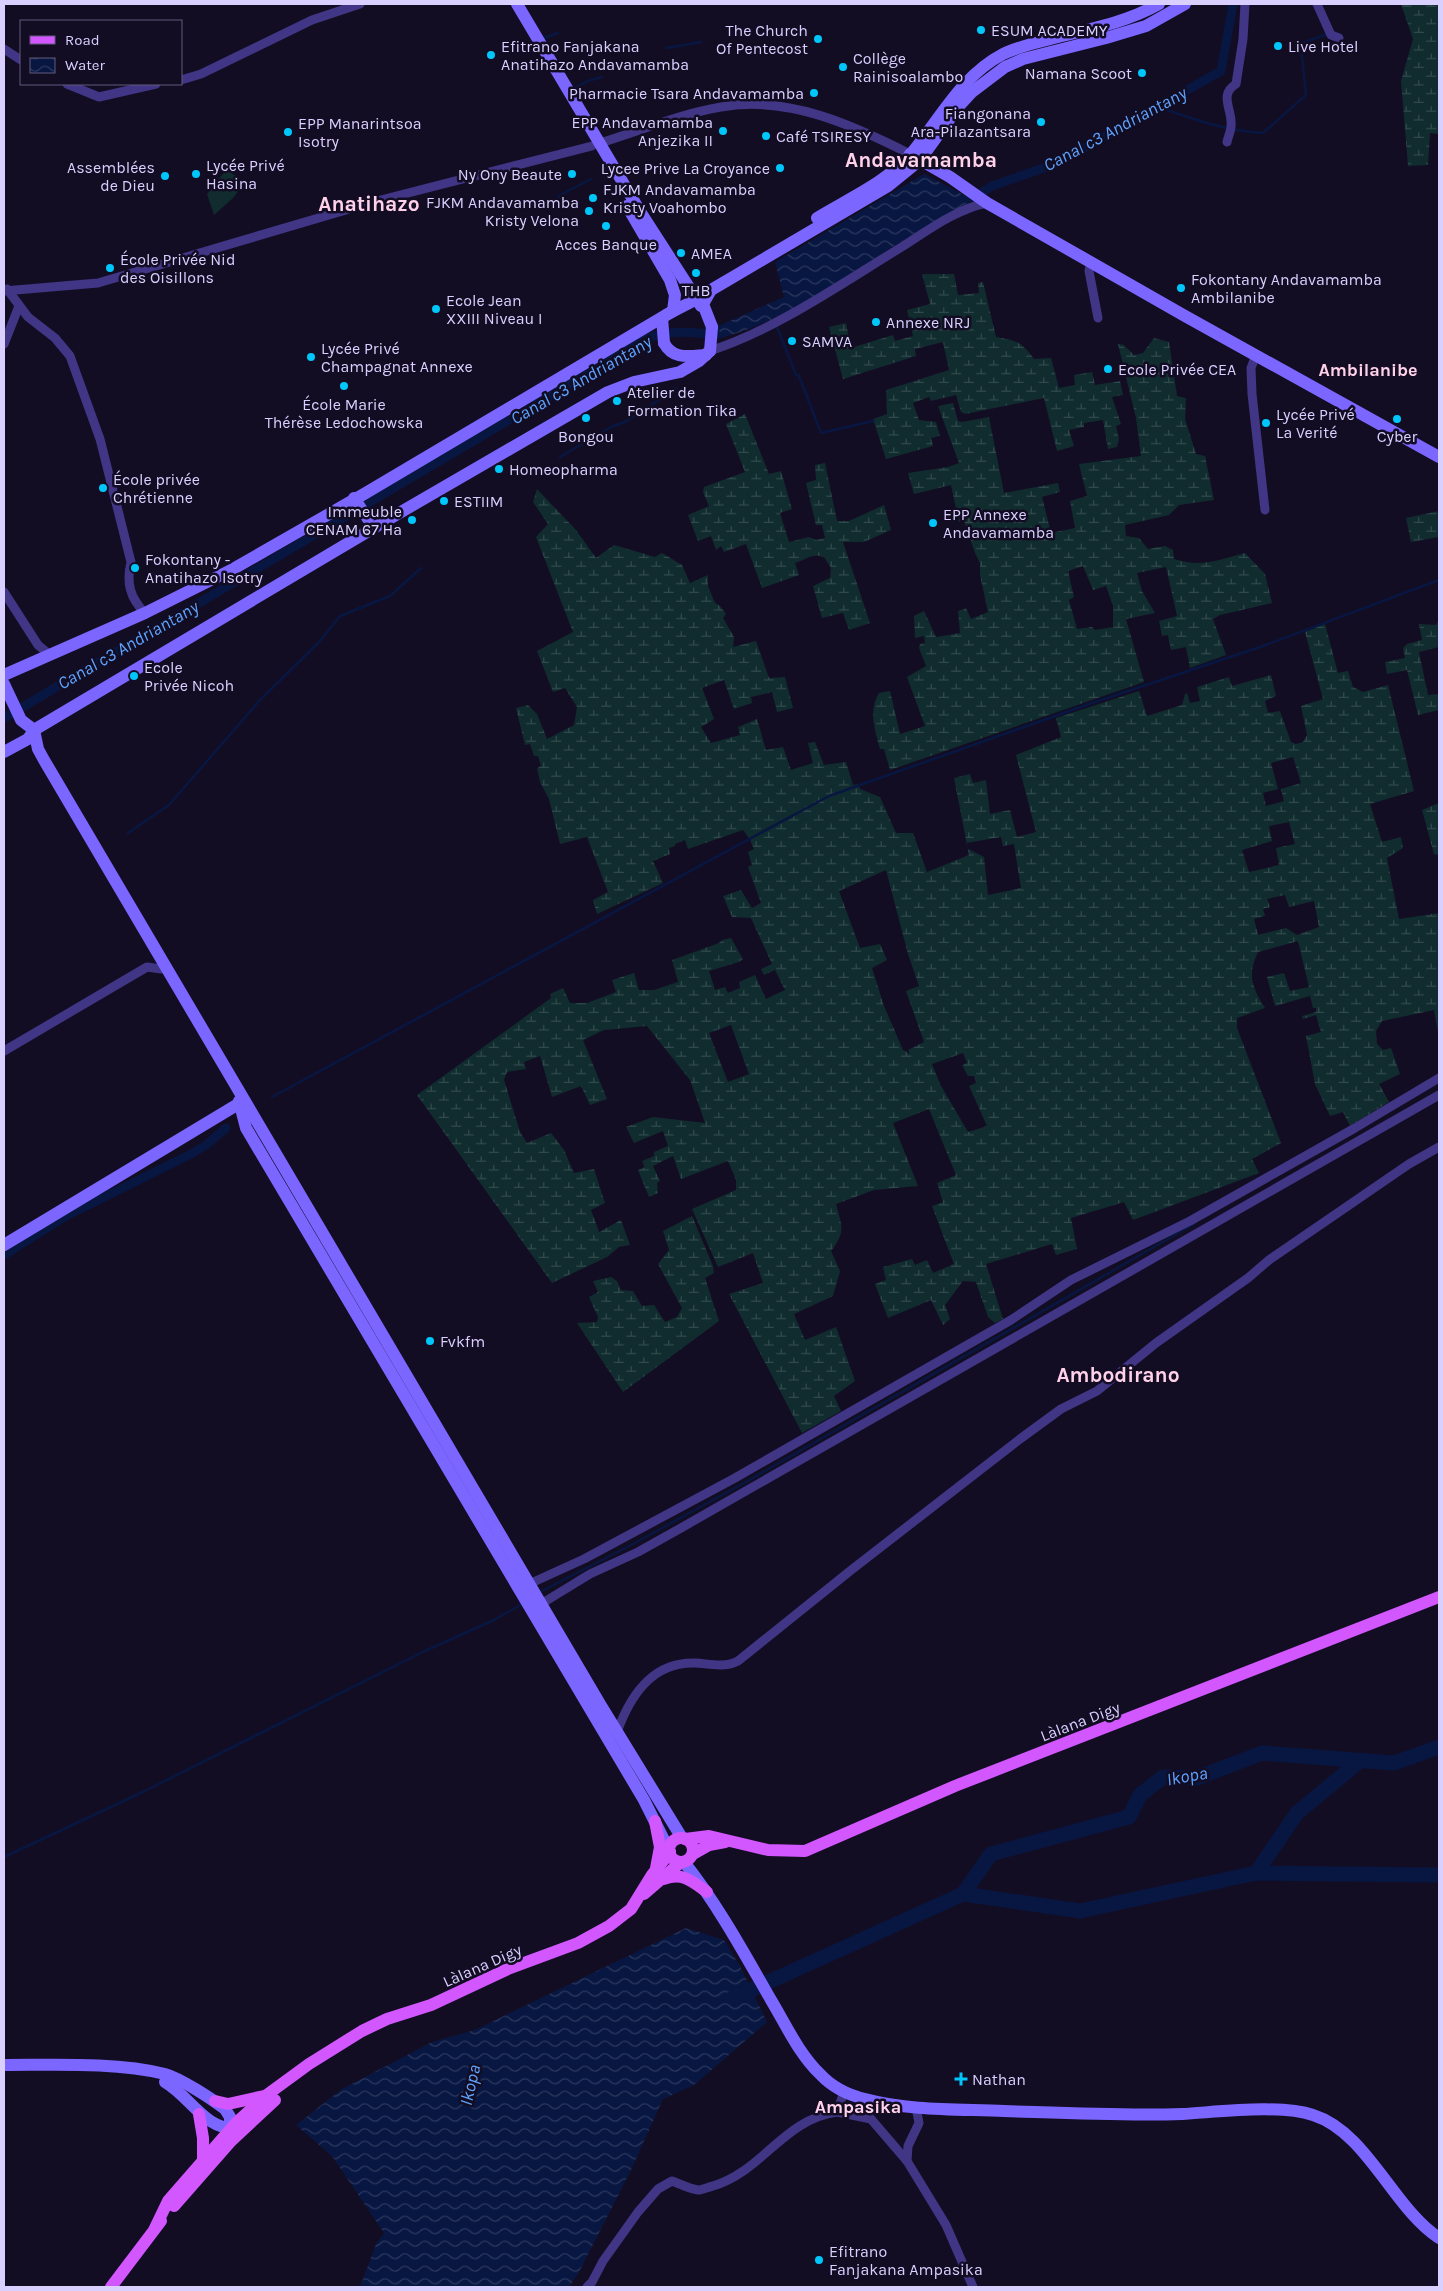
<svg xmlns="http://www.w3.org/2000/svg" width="1443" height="2291" font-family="Karla,sans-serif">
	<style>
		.green { fill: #102c2e }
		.wetland { fill: url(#wetland-marsh); fill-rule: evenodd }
		.water { fill: url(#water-waves) }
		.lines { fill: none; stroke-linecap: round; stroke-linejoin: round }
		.stream { stroke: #081742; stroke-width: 2.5 }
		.canal { stroke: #081742; stroke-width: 9 }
		.river { stroke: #081742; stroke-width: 15 }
		.street { stroke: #413685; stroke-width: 9 }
		.secondary { stroke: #7b67ff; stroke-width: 12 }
		.primary { stroke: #d257ff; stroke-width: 12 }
		.secondary-bridge { stroke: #7b67ff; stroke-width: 12 }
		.poi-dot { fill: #00c7fb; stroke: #130d24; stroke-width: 2 }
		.labels { text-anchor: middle; stroke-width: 5; stroke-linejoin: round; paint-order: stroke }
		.poi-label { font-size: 16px; fill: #dad0ff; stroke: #130d24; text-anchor: start }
		.street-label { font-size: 16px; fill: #dad0ff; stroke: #130d24 }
		.water-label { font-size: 18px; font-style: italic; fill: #5ea3ff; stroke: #130d24 }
		.neighbourhood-label { font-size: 18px; font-weight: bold; fill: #ffd2ea; stroke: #130d24 }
		.district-label { font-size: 21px; font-weight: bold; fill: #ffd2ea; stroke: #130d24 }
	</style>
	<defs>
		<pattern id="wetland-marsh" width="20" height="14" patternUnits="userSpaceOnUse" patternTransform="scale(1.25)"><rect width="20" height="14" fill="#102c2e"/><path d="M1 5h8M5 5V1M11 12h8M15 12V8" fill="none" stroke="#324a4d"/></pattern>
		<pattern id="water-waves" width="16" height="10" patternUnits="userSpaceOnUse" patternTransform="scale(1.25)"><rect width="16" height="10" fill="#081742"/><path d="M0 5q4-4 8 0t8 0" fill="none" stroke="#2b385e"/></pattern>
	</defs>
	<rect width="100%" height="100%" fill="#130d24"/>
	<polygon class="green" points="226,170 245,182 233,198 214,215 207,194"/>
	<g class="wetland">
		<polygon points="1401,4 1439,4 1439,134 1430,133 1428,165 1408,166 1401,81 1413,39"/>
		<path d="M922,274H954L958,295L979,293L978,283L983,282L996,337C1017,341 1021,341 1034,359L1051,358L1059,388L1075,385L1074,375L1092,372L1095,385L1120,381L1123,395L1112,397L1121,424L1116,426L1119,439L1117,447L1108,449L1103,420L1084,423V427L1069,430L1074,446L1057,451L1044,398L965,414L961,412L956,395L931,401L929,397L913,403L919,420L936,422L940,436L931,438L933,446L886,459L873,419L887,414L886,390L949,370L943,342L915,349L916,356L843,379L829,327L846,323L851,348L893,335L895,341L913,336L907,310L930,304Z"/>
		<path d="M1154,338L1169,342L1177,396L1186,398L1185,419L1196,454L1205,456L1214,500L1179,505L1169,515L1125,525L1126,536L1139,538L1148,549L1165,546L1173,550L1174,559C1202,568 1218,560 1245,553L1265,574L1272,603L1220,615L1213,619L1226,655L1190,668L1186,647L1171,650L1168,635L1162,636L1159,621L1177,616L1166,567L1137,573L1142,591L1155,613L1126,619L1144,682L890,770L884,749H880C875,730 868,711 879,693L890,691L900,734L925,726L907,677L926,666L919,648L920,644L925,643L924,636L915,638L914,616L924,611L936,637L960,633L958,611L966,608L971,619L988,612L980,575V563L975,553L964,521L959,522L951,485L914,494L908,473L948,467L959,463L938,406L953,403L958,421L962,422L989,417L1004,493L1058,483L1060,492L1042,497L1051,533L1075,528L1070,501L1087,496L1079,464L1141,456L1136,418L1118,344L1124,345L1134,355L1143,353ZM1083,566L1093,590L1106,586L1113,606V627L1095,630L1092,627L1077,629L1069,600L1074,597L1068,571Z"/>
		<path d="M745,414L769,474L781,471L792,509L780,513L789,542L809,537L816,540L825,538L822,525H816L806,483L816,480L815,465L825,463L837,521H849L884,505L891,530L864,542H843L870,623L849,630L843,613L822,618L813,586L830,578L831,568L824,557C811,553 807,559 795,563L799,575L762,588L746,544L724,552L721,546L716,550L711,536L698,541L688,515L709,506L703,492L704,487L745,472L726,424Z"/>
		<path d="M537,489L576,530L596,558L614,545L655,557L662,553L682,565L690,583L708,575V586L715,603L720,606L726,614L723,618L734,637L733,647L756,641L769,678L785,677L793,708L777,712L772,692L751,697L752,703L734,709L724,680L702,688L714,719L701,727L711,743L740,735L738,727L757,719L766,750L783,747L791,770L813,763L808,743L815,742L824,765L846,762L853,785L858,784L860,789L880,797L896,833H913L927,872L969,855L954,778L970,774L973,783L986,780L990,814L1010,810L1017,837L1036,832L1016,755L1061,737L1056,718L1139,691L1147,716L1182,705L1185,694L1187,693L1190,703L1200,701L1197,687L1229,677L1232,686L1271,675L1276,696L1265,701L1268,713L1280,711L1291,742L1296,744L1303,742L1307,735L1301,706L1323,699L1305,632L1325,624L1338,673L1348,671L1353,687L1363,692L1388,685L1414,791L1370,804L1382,842L1401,837L1403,848L1387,858L1399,919L1439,913V1038L1434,1010L1382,1021L1376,1031L1377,1044L1383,1050L1391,1048L1400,1074L1379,1084L1389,1102L1350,1126L1343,1112L1330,1116L1315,1084L1306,1036L1321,1032L1316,1015L1303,1019L1302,1016L1316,1012V1008H1313L1310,996L1275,1006L1267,977L1284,973L1290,991L1309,987L1298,941L1258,952C1247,974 1252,988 1265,1008L1237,1018V1028L1281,1143L1252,1159L1259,1173L1133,1220L1124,1202L1071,1218L1077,1249L1056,1255L1052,1244L986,1264L1003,1319L995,1323L988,1317L976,1282L963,1281L945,1305L950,1319L943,1325L931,1300L888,1318L875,1284L886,1280L883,1267L912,1259L915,1265L927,1260L933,1273L954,1264L932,1206L943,1202L937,1183L956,1175L929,1109L893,1123L918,1186L874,1190L836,1204C842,1227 846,1231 831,1251L840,1271L833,1296L794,1314L805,1340L836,1327L855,1381L834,1396L841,1411L802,1433L729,1294L763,1283L753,1253L718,1267L692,1209L736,1190V1180L728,1161L681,1179L673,1156L653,1166L660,1181L657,1183L658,1193L649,1197L638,1170L645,1167L642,1161L654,1156V1152L668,1146L663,1131L634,1143L626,1127L653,1117L705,1123L690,1080L647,1026L604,1030L583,1040L607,1099L590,1105L581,1086L552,1097L540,1056L524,1062L526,1069L507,1072L504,1080L520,1132L527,1143L551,1133L564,1150L574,1173L594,1169L605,1203L591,1210L599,1232L621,1220L630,1245L619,1247L607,1257L552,1283L417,1095L551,998L550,994L563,988L570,1003H587L616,992L612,980L634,973L639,990H654L678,982L672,960L719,943L722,940L731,938L743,959L739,962L709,971L715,990L725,987L728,993L740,988L739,982L755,975L766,999L785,990L775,970L764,975L761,969L772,964L751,918L732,917L723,896L741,890L752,908L761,903L748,867L752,865L748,852L754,849L750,840L797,812L749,838L743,830L688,849L685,840L675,844V846L669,848L670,854L653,861L663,883L597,914L593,900L608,892L587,837L560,844L549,799L540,782L537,768L541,766L538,756H534L530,744L525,745L516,708L528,705L537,714L547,739L574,725L577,707L565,688L553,692L537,651L573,632L536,537L548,524L533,502ZM1293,757L1301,783L1281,789L1284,801L1266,806L1263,793L1278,789L1271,763ZM1289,822L1295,844L1276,848L1279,865L1249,872L1242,850L1272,841L1269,826ZM1001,837L1003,846L1014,844L1021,888L988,895L984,857L968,849L966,843ZM886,870L908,954L919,986L906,991L924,1042L908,1050L910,1054L903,1050L884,1006L872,968L887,960L880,944L860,948L839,891ZM1285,895L1289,907L1314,901L1319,927L1297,935L1286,928L1258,935L1254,919L1265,916L1263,909L1270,907L1267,899ZM731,1025L749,1074L728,1082L709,1033ZM963,1053L967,1063L962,1065L968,1076H974L976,1083L969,1086L987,1126L968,1132L940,1084L932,1064Z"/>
		<polygon points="1439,511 1439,537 1411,542 1406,518"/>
		<polygon points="1439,619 1439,647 1419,652 1428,695 1439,694 1439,710 1418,715 1407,670 1387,674 1385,662 1405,658 1403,648 1407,644 1422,640 1419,624 1436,625"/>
		<polygon points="1439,803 1439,855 1434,854 1422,810"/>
		<polygon points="692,1216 713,1266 714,1273 705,1278 719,1321 623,1392 577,1323 597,1322 598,1317 589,1297 598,1292 593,1281 611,1277 617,1281 621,1290 633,1291 642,1306 654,1305 665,1322 677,1317 682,1308 658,1264 669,1250 663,1231"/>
	</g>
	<g class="water">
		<path d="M924,174L973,200C947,217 920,230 894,246C837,282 779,325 713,340L714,328L784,297L775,262Z"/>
		<polygon points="686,1928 724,1940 740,1966 767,2022 694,2085 663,2099 631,2170 579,2272 569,2287 360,2287 376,2244 384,2233 332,2156 296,2125 342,2089 432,2042 475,2030"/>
	</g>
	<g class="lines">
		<g class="stream">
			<polyline points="541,39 558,33"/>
			<polyline points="666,48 701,42"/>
			<polyline points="572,89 588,81 602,77"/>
			<path d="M1158,107C1193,119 1226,131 1263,133L1306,95L1301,46L1302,43L1328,34"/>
			<polyline points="541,209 564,193 591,179"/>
			<polyline points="777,327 796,375 799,376 821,433 873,421"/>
			<polyline points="560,457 611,427 627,421 677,388"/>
			<polyline points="128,833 169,805 260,700 319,642 340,616 390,596 421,568"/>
			<polyline points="272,1097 829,796 1089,704 1266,645 1439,580"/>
			<polyline points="538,1593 633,1544 744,1483 1194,1224"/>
			<polyline points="4,1857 145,1791 425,1651 494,1620 524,1603"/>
		</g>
		<g class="canal">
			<polyline points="973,198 992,186 1058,163 1221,71 1233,4"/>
			<path d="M4,718L648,338C672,329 691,333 716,334"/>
			<polyline points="4,1255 66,1216 191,1154 206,1145 226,1128"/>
		</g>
		<g class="river">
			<polyline points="1256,1873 1297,1813 1361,1760"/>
			<polyline points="963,1894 1080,1911 1256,1873 1439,1875"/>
			<polyline points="733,1998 963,1894 991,1854 1129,1817 1140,1795 1163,1777 1197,1778 1262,1753 1394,1763 1439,1747"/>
		</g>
		<g class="street">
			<polyline points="1317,4 1331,35 1339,38"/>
			<polyline points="4,49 21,60"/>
			<polyline points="181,80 201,74 312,20 360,4"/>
			<polyline points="67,84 99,97 156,84"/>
			<path d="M1227,142C1228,137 1231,131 1231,126C1233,110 1218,95 1236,84L1243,39L1245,4"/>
			<path d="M600,143C639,131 680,114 721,107C787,95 853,125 910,154"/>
			<polyline points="1091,262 1089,271 1098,318"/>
			<path d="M7,289L28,317L55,338L70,356L100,439L131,562C126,583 130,598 145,613"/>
			<polyline points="4,291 98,283 373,202 592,146"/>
			<polyline points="4,344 19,306"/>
			<path d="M706,352C772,332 841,284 900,248C927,231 956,209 987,203"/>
			<polyline points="1256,355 1251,368 1252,394 1265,510"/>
			<polyline points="4,592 38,645 50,655"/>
			<polyline points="4,1051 147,967 161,969"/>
			<polyline points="529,1584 584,1559 735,1478 1011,1320 1071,1280 1190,1221 1355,1128 1439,1078"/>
			<polyline points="541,1604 590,1574 638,1552 681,1528 1439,1095"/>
			<path d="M617,1732C630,1696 652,1661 696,1663C710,1664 725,1668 738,1661L850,1571L1020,1439L1061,1409L1097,1391L1156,1343L1248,1278L1269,1260L1409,1164L1439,1147"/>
			<polyline points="837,2112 871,2119 907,2161 946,2225 973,2287"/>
			<polyline points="907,2161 908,2146 919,2123 916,2107"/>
			<path d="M587,2287L592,2282L603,2261L638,2212L658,2189L672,2181C680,2184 690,2189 698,2190C702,2190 708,2187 713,2186C763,2171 784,2119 837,2112L844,2092"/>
		</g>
		<g class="secondary">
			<polyline points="517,4 641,213 701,306"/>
			<polyline points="910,154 950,177 987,203 1185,316 1439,457"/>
			<polyline points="627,206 670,280 675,295 673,311"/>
			<path d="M817,218C848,199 887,182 911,154C940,119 961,76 1003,54C1019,46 1037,43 1054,38C1090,29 1127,22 1159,4"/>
			<polyline points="666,315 697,299 707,290"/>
			<polyline points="712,327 703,304 711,290 888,186 920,160 959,106 972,92 1005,67 1023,59 1106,38 1146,26 1185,4"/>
			<path d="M664,343C673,360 689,356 706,355"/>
			<polyline points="4,675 145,613 233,569 364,494 673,311"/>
			<polyline points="4,684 21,720 34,730 38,749 44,760 600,1704 682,1838"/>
			<polyline points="4,752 28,739 34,730 382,523 608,392 634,382 680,372 699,361 710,351"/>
			<polyline points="239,1101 246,1128 644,1800 670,1852"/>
			<polyline points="4,1245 240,1103"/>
			<path d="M684,1862C718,1905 744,1953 771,2000C786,2025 799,2054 820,2074C832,2087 848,2095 865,2099C910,2111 958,2109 1004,2111C1064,2113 1123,2116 1182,2114C1218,2112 1281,2104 1313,2115C1367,2132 1393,2208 1439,2238"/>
			<path d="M4,2065C54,2065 117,2062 165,2074C180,2078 212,2099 225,2109L230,2117V2136"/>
			<path d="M165,2082C191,2097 204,2130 238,2129"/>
		</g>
		<g class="primary">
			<polyline points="655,1821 660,1847 656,1868"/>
			<circle cx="681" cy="1850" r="12"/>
			<polyline points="685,1839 709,1836 768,1850 805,1851 955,1786 1439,1597"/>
			<polyline points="693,1854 709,1845 725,1842"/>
			<path d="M664,1879C682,1872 692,1881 707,1892"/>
			<polyline points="644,1894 681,1862"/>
			<polyline points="215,2101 228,2104 264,2096"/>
			<polyline points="199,2114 203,2138 203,2160"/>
			<polyline points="174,2206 231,2141 275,2100"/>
			<polyline points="155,2228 168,2201 236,2123 268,2094 309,2064 362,2031 387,2019 431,2005 508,1969 578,1943 609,1926 631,1909 652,1875 670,1852"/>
			<polyline points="111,2287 161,2221"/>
		</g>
		<g class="secondary-bridge">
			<polyline points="662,318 664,343"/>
			<polyline points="710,351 712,327"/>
			<polyline points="354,498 368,519"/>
		</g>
	</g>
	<g class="poi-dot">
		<circle cx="981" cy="30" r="5"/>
		<circle cx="818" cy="39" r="5"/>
		<circle cx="1278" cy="46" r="5"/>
		<circle cx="491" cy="55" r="5"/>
		<circle cx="843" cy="67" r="5"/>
		<circle cx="1142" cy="73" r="5"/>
		<circle cx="814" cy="93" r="5"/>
		<circle cx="1041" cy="122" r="5"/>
		<circle cx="723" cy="131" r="5"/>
		<circle cx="288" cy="132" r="5"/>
		<circle cx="766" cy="136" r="5"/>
		<circle cx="780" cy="168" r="5"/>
		<circle cx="196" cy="174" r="5"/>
		<circle cx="572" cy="174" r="5"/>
		<circle cx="165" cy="176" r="5"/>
		<circle cx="593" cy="198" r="5"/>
		<circle cx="589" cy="211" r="5"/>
		<circle cx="606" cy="226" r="5"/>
		<circle cx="681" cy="253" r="5"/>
		<circle cx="110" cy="268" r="5"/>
		<circle cx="696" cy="273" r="5"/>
		<circle cx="1181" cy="288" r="5"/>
		<circle cx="436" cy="309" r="5"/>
		<circle cx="876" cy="322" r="5"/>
		<circle cx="792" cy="341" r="5"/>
		<circle cx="311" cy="357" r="5"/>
		<circle cx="1108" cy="369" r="5"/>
		<circle cx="344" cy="386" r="5"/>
		<circle cx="617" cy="401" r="5"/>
		<circle cx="586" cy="418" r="5"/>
		<circle cx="1397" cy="419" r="5"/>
		<circle cx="1266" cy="423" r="5"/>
		<circle cx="499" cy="469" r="5"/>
		<circle cx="103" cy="488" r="5"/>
		<circle cx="444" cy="501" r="5"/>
		<circle cx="412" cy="520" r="5"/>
		<circle cx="933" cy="523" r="5"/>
		<circle cx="135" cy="568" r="5"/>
		<circle cx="134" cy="676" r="5"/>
		<circle cx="430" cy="1341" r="5"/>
		<path d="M958.5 2071.5h5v5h5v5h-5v5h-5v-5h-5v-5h5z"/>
		<circle cx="819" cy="2260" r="5"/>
	</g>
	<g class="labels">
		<g class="poi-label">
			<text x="808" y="36" text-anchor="end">The Church<tspan x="808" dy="18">Of Pentecost</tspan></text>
			<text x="991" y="36">ESUM ACADEMY</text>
			<text x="501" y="52">Efitrano Fanjakana<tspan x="501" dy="18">Anatihazo Andavamamba</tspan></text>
			<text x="1288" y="52">Live Hotel</text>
			<text x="853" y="64">Collège<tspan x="853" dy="18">Rainisoalambo</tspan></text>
			<text x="1132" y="79" text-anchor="end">Namana Scoot</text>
			<text x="804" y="99" text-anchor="end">Pharmacie Tsara Andavamamba</text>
			<text x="1031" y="119" text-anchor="end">Fiangonana<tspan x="1031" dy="18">Ara-Pilazantsara</tspan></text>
			<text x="713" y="128" text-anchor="end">EPP Andavamamba<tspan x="713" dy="18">Anjezika II</tspan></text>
			<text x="298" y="129">EPP Manarintsoa<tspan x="298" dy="18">Isotry</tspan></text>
			<text x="776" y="142">Café TSIRESY</text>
			<text x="206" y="171">Lycée Privé<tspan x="206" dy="18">Hasina</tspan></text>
			<text x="155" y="173" text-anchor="end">Assemblées<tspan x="155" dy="18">de Dieu</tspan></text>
			<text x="770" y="174" text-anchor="end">Lycee Prive La Croyance</text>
			<text x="562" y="180" text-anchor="end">Ny Ony Beaute</text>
			<text x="603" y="195">FJKM Andavamamba<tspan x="603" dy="18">Kristy Voahombo</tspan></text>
			<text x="579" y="208" text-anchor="end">FJKM Andavamamba<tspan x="579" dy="18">Kristy Velona</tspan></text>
			<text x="606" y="250" text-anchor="middle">Acces Banque</text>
			<text x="691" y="259">AMEA</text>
			<text x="120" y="265">École Privée Nid<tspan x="120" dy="18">des Oisillons</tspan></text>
			<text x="1191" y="285">Fokontany Andavamamba<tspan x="1191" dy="18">Ambilanibe</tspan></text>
			<text x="696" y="296" text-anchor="middle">THB</text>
			<text x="446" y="306">Ecole Jean<tspan x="446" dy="18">XXIII Niveau I</tspan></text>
			<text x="886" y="328">Annexe NRJ</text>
			<text x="802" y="347">SAMVA</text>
			<text x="321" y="354">Lycée Privé<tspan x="321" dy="18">Champagnat Annexe</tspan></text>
			<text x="1118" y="375">Ecole Privée CEA</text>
			<text x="627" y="398">Atelier de<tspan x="627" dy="18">Formation Tika</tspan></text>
			<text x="344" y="410" text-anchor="middle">École Marie<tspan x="344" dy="18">Thérèse Ledochowska</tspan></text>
			<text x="1276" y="420">Lycée Privé<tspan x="1276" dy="18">La Verité</tspan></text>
			<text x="586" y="442" text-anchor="middle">Bongou</text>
			<text x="1397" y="442" text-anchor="middle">Cyber</text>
			<text x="509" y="475">Homeopharma</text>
			<text x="113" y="485">École privée<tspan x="113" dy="18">Chrétienne</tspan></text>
			<text x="454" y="507">ESTIIM</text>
			<text x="402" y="517" text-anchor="end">Immeuble<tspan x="402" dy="18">CENAM 67 Ha</tspan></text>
			<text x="943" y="520">EPP Annexe<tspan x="943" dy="18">Andavamamba</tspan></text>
			<text x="145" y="565">Fokontany -<tspan x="145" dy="18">Anatihazo Isotry</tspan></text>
			<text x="144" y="673">Ecole<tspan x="144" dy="18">Privée Nicoh</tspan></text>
			<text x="440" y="1347">Fvkfm</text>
			<text x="972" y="2085">Nathan</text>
			<text x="829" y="2257">Efitrano<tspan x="829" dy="18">Fanjakana Ampasika</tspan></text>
		</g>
		<g class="street-label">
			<text transform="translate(1080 1721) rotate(-21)" y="6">Làlana Digy</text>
			<text transform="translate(482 1965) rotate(-24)" y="6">Làlana Digy</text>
		</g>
		<g class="water-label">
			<text transform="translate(1115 129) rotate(-28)" y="6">Canal c3 Andriantany</text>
			<text transform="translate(581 380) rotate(-30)" y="6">Canal c3 Andriantany</text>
			<text transform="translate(128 645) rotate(-30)" y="6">Canal c3 Andriantany</text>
			<text transform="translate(1187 1776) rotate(-10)" y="6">Ikopa</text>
			<text transform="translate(470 2085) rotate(-77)" y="6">Ikopa</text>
		</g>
		<g class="neighbourhood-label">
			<text x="1368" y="376">Ambilanibe</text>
			<text x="858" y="2113">Ampasika</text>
		</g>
		<g class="district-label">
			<text x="921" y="167">Andavamamba</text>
			<text x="369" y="211">Anatihazo</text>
			<text x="1118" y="1382">Ambodirano</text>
		</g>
	</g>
	<rect width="1443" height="2291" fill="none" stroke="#dad0ff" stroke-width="10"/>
	<rect x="20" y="20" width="162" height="65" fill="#130d24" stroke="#635b7c"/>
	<rect x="30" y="36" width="25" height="8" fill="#d257ff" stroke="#635b7c"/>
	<text x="65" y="45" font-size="15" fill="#dad0ff">Road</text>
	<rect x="30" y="58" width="25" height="15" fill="url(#water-waves)" stroke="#635b7c"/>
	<text x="65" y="70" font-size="15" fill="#dad0ff">Water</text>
</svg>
